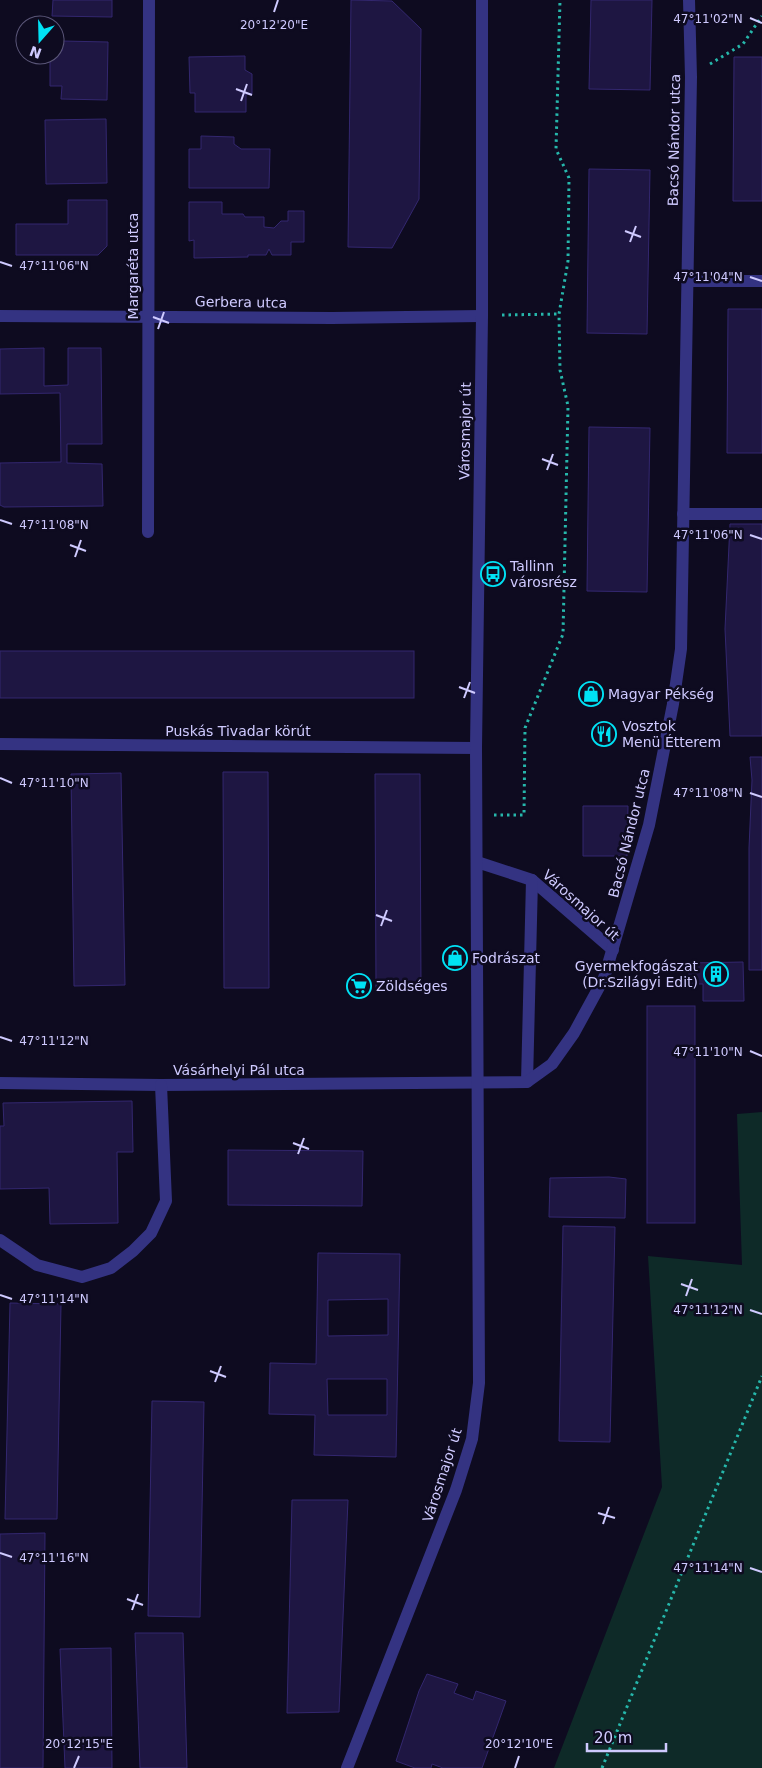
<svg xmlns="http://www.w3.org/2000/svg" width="762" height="1768" font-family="'DejaVu Sans',sans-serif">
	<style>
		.green { fill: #0e2a28 }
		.building { fill: #1e1642; stroke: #33276f; fill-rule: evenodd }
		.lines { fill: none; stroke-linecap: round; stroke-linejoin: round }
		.path { stroke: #26b7ab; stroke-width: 3; stroke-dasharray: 2.5 4; stroke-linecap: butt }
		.minor { stroke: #343382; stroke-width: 12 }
		.ticks { fill: none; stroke: #cfcaff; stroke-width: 2 }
		.labels { text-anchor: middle; stroke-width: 5; stroke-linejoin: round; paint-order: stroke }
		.street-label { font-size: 14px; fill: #cfcaff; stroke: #0e0b20 }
		.poi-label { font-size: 14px; fill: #cfcaff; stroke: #0e0b20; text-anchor: start }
		.ticks-label { font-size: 12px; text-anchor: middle; fill: #cfcaff; stroke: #0e0b20; stroke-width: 5; stroke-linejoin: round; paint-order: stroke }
	</style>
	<rect width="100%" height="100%" fill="#0e0b20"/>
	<polygon class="green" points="762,1112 762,1768 554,1768 662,1487 648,1256 742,1265 737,1114"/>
	<g class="building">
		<polygon points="53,0 112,0 112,17 52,16"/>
		<polygon points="351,0 392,1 421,29 419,199 392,248 348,247"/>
		<polygon points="591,0 652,0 650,90 589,89"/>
		<polygon points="62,41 108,42 107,100 61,99 62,86 50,86 50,55 55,55 55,51 62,51"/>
		<polygon points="245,56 245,70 252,74 252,94 246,94 246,112 195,112 195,93 190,93 189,57"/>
		<polygon points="734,57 762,57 762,201 733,201"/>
		<polygon points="106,119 107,183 46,184 45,120"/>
		<polygon points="201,136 234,137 234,144 241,149 270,149 269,188 189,188 189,149 201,149"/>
		<polygon points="589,169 650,170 647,334 587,333"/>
		<polygon points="68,200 107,200 107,246 98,255 16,255 16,224 68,224"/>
		<polygon points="189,202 222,202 222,214 243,214 245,217 264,217 264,227 274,228 281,221 288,221 288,211 304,211 304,242 291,242 291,255 272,255 269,249 266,255 248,255 248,257 194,258 194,240 189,241"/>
		<polygon points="728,309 762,309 762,453 727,453"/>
		<polygon points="44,348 44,386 68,385 68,348 101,348 102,444 67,444 67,463 102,464 103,506 4,507 0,505 0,463 61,462 60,393 0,394 0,349"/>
		<polygon points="589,427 650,428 647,592 587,591"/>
		<polygon points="730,524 762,524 762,736 730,736 725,629"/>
		<rect x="0" y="651" width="414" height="47"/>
		<polygon points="750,757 762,757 762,970 749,970 749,848 752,780"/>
		<polygon points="223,772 268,772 269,988 224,988"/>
		<polygon points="121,773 125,985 74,986 71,774"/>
		<polygon points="375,774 420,774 421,989 376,989"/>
		<polygon points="583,806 628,806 627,856 583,856"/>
		<polygon points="743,962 744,1001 703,1001 703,984 689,984 689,963"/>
		<rect x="647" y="1006" width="48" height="217"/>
		<polygon points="132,1101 133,1152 117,1152 118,1223 50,1224 49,1188 0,1189 0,1126 4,1126 3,1103"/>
		<polygon points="228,1150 363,1151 362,1206 228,1205"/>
		<polygon points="609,1177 626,1179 625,1218 549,1217 550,1178"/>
		<polygon points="563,1226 615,1227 610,1442 559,1441"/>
		<path d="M318,1253L400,1254L396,1457L314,1455L315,1415L269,1414L270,1363L316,1364ZM388,1299V1335L328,1336V1300ZM327,1379H387V1415H328Z"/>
		<polygon points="10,1303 61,1304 57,1519 5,1519"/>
		<polygon points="152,1401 204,1402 200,1617 148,1616"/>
		<polygon points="292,1500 348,1500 339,1712 287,1713"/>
		<polygon points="45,1533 43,1768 0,1768 0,1534"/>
		<polygon points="135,1633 183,1633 187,1768 140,1768"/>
		<polygon points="111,1648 112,1768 65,1768 60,1649"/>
		<polygon points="427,1674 458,1684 454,1693 473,1700 476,1691 506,1701 482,1768 443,1768 432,1764 431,1768 415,1768 396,1761 419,1691"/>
	</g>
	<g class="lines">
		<g class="path">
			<polyline points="710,64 743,44 762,16"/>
			<polyline points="502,315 559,314"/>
			<polyline points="494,815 524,815 525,728 563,634 568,406 560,370 559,314 568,261 569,178 556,149 560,0"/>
			<polyline points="602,1768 762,1376"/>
		</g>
		<g class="minor">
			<polyline points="687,281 762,281"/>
			<polyline points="0,316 332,318 482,316"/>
			<polyline points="683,514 762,514"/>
			<polyline points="148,532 149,0"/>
			<polyline points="0,744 476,748"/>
			<polyline points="477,862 532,880 613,950"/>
			<polyline points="527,1082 532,880"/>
			<polyline points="0,1083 161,1085 527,1082 552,1064 574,1033 604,978 649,825 673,704 681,649 691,77 689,0"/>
			<polyline points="0,1240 37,1265 82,1277 111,1268 133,1251 151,1233 166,1201 161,1085"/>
			<polyline points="347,1768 456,1490 472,1439 479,1383 476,748 482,316 482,0"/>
		</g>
	</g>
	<path class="ticks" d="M274,12L278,0M750,18L762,23M236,89L252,95M241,101L247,84M625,231L641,237M630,242L636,226M0,262L12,266M750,277L762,281M153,317L169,323M158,329L164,312M542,459L558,465M547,470L553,454M0,520L12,524M750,535L762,539M70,545L86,551M75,557L81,540M459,687L475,693M464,698L470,682M0,778L12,783M750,793L762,797M376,915L392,921M381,926L387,910M0,1037L12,1041M750,1051L762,1056M293,1143L309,1149M298,1154L304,1138M681,1284L698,1290M0,1295L12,1299M686,1296L692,1279M750,1310L762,1314M210,1371L226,1377M215,1382L221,1366M598,1513L615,1518M603,1524L609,1507M0,1553L12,1557M750,1568L762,1572M127,1599L143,1605M132,1610L138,1594M74,1768L79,1756M515,1768L519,1756"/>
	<defs>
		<symbol id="bus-ring" viewBox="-11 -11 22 22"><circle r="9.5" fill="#0e0b20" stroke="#00e2f5" stroke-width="1.5"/><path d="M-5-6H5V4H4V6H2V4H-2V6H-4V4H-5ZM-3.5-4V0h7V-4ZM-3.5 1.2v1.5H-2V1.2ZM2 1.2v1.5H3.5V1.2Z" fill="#00e2f5"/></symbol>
		<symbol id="shop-ring" viewBox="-11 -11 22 22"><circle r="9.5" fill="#0e0b20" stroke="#00e2f5" stroke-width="1.5"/><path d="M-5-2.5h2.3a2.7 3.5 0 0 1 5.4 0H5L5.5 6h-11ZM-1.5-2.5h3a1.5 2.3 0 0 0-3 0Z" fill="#00e2f5"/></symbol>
		<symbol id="restaurant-ring" viewBox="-11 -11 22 22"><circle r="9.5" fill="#0e0b20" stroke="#00e2f5" stroke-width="1.5"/><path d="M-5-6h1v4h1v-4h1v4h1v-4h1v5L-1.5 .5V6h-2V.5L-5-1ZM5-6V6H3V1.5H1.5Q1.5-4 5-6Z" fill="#00e2f5"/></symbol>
		<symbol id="building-ring" viewBox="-11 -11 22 22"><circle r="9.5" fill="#0e0b20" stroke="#00e2f5" stroke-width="1.5"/><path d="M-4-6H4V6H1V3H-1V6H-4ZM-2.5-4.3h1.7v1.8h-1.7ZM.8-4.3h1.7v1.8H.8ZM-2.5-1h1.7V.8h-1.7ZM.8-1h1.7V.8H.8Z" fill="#00e2f5"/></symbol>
		<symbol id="supermarket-ring" viewBox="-11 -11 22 22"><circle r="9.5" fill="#0e0b20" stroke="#00e2f5" stroke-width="1.5"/><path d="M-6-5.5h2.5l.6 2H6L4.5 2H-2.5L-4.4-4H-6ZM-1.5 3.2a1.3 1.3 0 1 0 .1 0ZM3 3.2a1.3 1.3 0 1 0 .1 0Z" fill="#00e2f5"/></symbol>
	</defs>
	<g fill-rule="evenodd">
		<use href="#bus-ring" x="479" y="560" width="28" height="28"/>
		<use href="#shop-ring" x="577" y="680" width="28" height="28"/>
		<use href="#restaurant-ring" x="590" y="720" width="28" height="28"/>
		<use href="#shop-ring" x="441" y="944" width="28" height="28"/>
		<use href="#building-ring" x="702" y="960" width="28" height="28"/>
		<use href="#supermarket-ring" x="345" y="972" width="28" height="28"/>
	</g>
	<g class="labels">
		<g class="street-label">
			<text transform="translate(674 140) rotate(-89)" y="5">Bacsó Nándor utca</text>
			<text transform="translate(133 266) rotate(-90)" y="5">Margaréta utca</text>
			<text transform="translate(241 302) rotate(1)" y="5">Gerbera utca</text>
			<text transform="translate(465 431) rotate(-89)" y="5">Városmajor út</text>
			<text x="238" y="736">Puskás Tivadar körút</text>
			<text transform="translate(629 833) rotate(-76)" y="5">Bacsó Nándor utca</text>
			<text transform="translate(581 905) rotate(42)" y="5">Városmajor út</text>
			<text x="239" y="1075">Vásárhelyi Pál utca</text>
			<text transform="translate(442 1475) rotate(-72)" y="5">Városmajor út</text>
		</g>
		<g class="poi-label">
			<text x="510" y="571">Tallinn<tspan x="510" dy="16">városrész</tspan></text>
			<text x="608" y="699">Magyar Pékség</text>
			<text x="622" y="731">Vosztok<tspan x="622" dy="16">Menü Étterem</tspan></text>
			<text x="472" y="963">Fodrászat</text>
			<text x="698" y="971" text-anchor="end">Gyermekfogászat<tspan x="698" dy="16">(Dr.Szilágyi Edit)</tspan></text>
			<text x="376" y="991">Zöldséges</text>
		</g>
	</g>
	<g class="ticks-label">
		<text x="708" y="23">47°11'02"N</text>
		<text x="274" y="29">20°12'20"E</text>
		<text x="54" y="270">47°11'06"N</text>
		<text x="708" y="281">47°11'04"N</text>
		<text x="54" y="529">47°11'08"N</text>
		<text x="708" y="539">47°11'06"N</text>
		<text x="54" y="787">47°11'10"N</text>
		<text x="708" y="797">47°11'08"N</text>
		<text x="54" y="1045">47°11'12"N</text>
		<text x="708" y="1056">47°11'10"N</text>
		<text x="54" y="1303">47°11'14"N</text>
		<text x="708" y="1314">47°11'12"N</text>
		<text x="54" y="1562">47°11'16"N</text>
		<text x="708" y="1572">47°11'14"N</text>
		<text x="79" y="1748">20°12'15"E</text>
		<text x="519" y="1748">20°12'10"E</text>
	</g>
	<g transform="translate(40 40) rotate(200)"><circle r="24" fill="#0e0b20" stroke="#5b5779"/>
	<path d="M0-4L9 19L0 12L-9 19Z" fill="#00e2f5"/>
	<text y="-8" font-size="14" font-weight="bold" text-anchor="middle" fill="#cfcaff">N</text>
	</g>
	<path d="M587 1743v8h79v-8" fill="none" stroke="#cfcaff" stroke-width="2.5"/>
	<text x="594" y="1743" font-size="15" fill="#cfcaff" stroke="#0e0b20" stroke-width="4" paint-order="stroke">20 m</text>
</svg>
